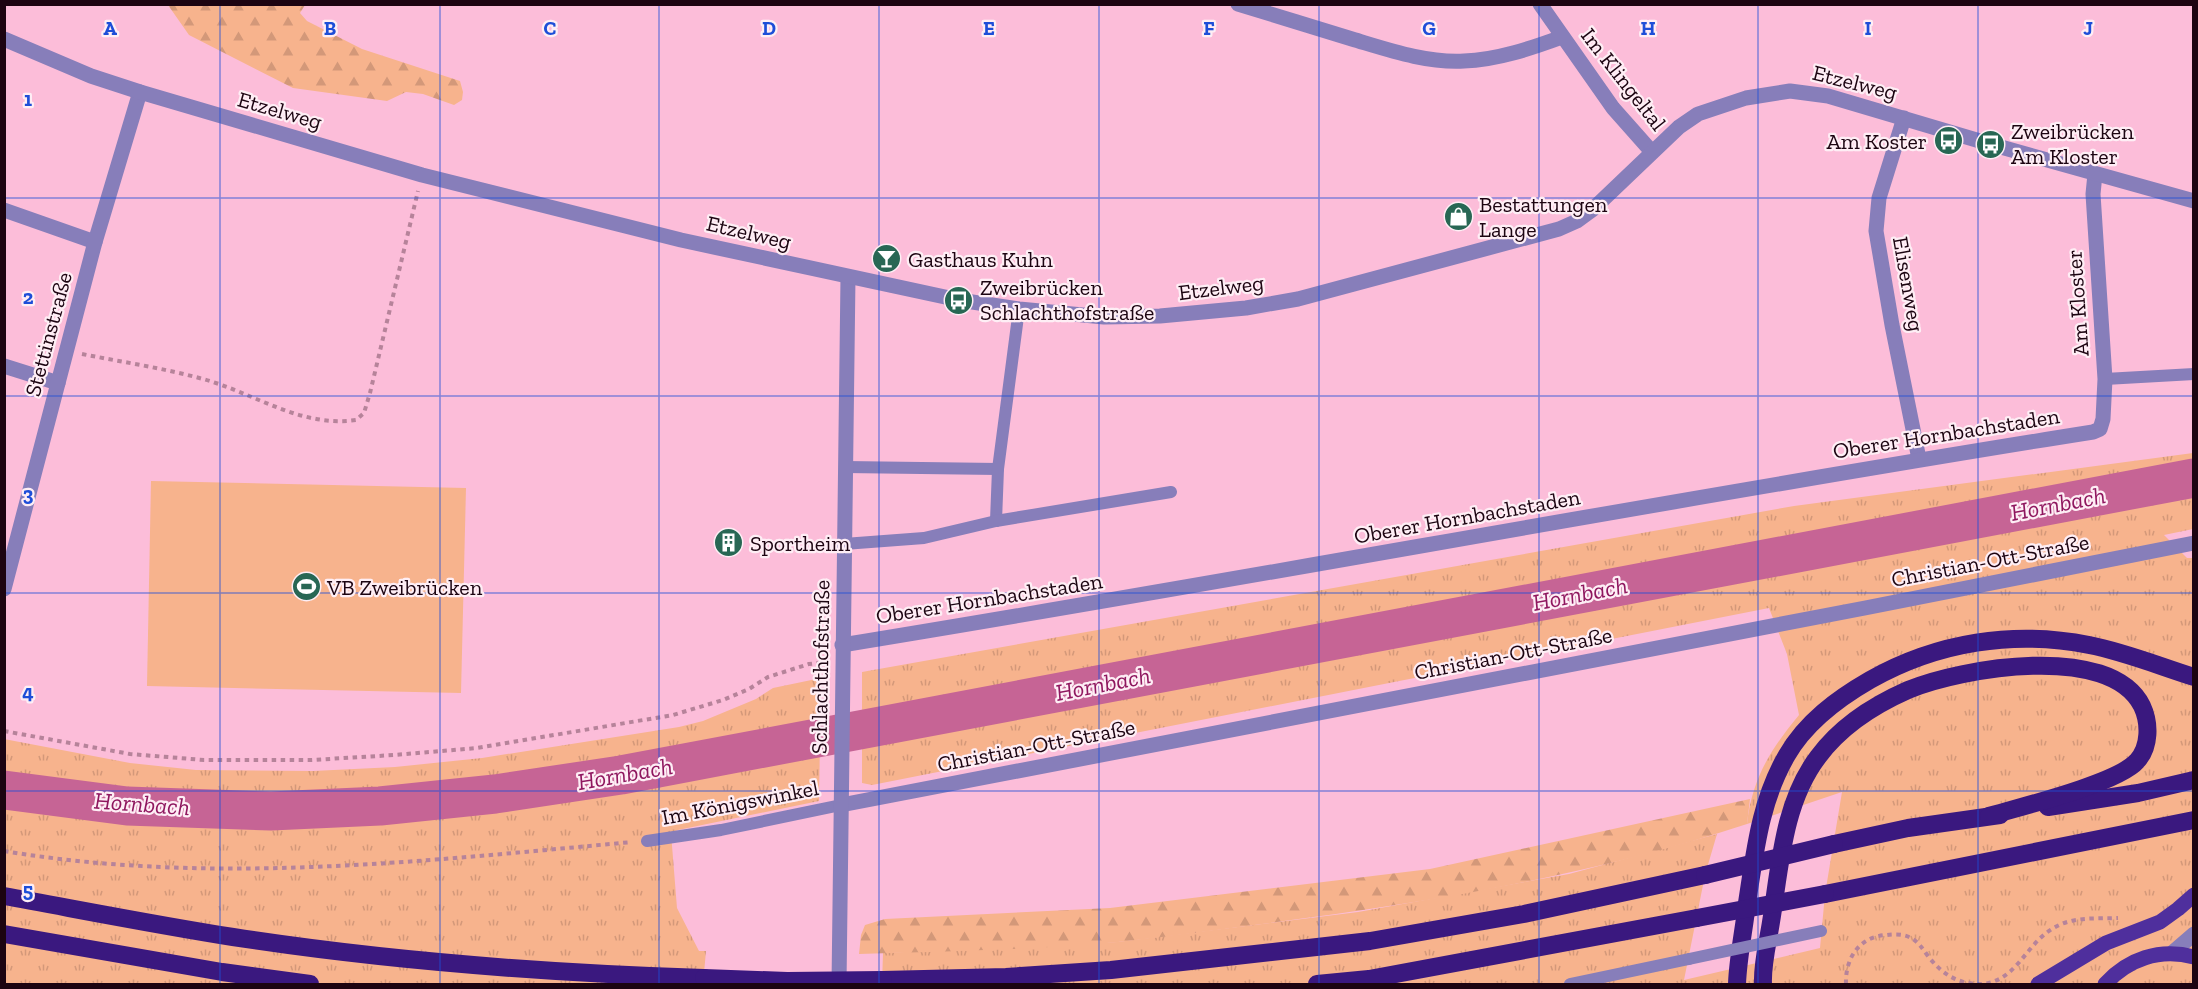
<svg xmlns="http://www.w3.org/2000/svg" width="2198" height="989" font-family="'Zilla Slab',serif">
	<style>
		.grass { fill: url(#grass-tufts) }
		.forest { fill: url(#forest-firs) }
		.pitch { fill: #f7b38d }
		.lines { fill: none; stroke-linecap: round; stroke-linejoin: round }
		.river { stroke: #c66495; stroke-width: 39 }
		.path { stroke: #b6839a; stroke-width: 4; stroke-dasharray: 4.5 4.5; stroke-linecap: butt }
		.service { stroke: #877eba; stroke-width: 12 }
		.minor { stroke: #877eba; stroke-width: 15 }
		.tertiary { stroke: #877eba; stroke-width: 15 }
		.primary { stroke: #4f2f9d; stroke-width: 15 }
		.motorway { stroke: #3a187f; stroke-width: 18 }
		.service-bridge { stroke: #877eba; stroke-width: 12 }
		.motorway-bridge { stroke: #3a187f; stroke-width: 18 }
		.grid { fill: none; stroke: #1d4ed8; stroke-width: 1.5; stroke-opacity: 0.55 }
		.labels { text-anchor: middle; stroke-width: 4.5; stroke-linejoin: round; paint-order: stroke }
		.street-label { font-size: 22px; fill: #1c0411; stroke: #feeef5 }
		.poi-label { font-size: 22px; fill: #1c0411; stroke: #feeef5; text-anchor: start }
		.water-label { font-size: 24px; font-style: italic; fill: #8f175f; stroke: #feeef5 }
		.grid-label { font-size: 20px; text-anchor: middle; font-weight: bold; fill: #1d4ed8; stroke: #feeef5; stroke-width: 4.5; stroke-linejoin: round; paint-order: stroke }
	</style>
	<defs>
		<pattern id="grass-tufts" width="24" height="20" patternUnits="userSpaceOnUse" patternTransform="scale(1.5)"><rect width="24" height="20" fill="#f7b38d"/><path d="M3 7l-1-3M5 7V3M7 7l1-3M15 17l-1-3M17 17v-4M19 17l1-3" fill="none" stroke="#d39879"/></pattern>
		<pattern id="forest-firs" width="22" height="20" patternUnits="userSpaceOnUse" patternTransform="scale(1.5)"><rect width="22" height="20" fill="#f7b38d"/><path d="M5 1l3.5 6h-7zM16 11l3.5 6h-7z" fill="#d39879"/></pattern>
	</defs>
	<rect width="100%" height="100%" fill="#fcbdd9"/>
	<g class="grass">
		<path d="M2193,453V529L2164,535L2187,558H2193V984H882L883,953L1117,942L1358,912L1569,874L1717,834L1705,875L1684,980L1820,948L1825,894L1842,792L1747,824C1752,778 1771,749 1799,715L1787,654L1769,608L872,785L862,783V672L1794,506Z"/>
		<polygon points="821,678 819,801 678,830 671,833 677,908 699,951 706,951 703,984 5,984 4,739 130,763 196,770 313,771 395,767 482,758 679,727 703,721 756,699 773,688"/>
	</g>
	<g class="forest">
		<polygon points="168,5 305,5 300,13 307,21 362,49 460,81 463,92 462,100 454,105 423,94 406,92 387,101 293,88 189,35"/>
		<path d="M1750,799L1747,824C1590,876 1426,903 1262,924C1214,930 1166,937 1118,942C1032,950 945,951 859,954L861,935L865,925L885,919L1110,908L1430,869Z"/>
	</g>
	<polygon class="pitch" points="151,481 466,488 461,693 147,686"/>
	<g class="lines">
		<polyline class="river" points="4,790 127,806 271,811 380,806 495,794 621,775 2194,478"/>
		<g class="path">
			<path d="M82,354C122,362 163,368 203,379C254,393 301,428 356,420L364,413L370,393L418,191"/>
			<polyline points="4,731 130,754 204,760 312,760 394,755 477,748 673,715 723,700 749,689 768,677 809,664 826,662"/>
			<path d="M4,851C213,886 423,861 632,842"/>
			<path d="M1846,984C1845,959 1859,936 1887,935C1894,934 1903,934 1909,937C1918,941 1922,948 1928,956C1941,973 1956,983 1977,984C2015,985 2024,946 2052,929C2072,916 2095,919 2118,918"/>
		</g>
		<g class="service">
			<polyline points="2105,379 2194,374"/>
			<polyline points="845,467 998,469"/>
			<polyline points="996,521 998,469 1019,309"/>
			<polyline points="844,544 924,538 996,521 1171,492"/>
			<polyline points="647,841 721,830 841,805"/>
			<polyline points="1570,984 1689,959"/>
		</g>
		<g class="minor">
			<path d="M1238,4C1276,16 1314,27 1352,39C1389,50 1426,63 1464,61C1497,60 1532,48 1562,37"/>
			<polyline points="1540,4 1613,108 1652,152"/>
			<polyline points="1904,118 1879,198 1876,231 1892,325 1919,459"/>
			<polyline points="4,210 95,242"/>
			<polyline points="4,366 58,383"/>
			<polyline points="4,589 95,242 140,92"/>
			<path d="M842,645C1260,577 1675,498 2093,432L2100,429L2103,419L2105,379L2093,194L2095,174"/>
			<polyline points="841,805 1865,608 2194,543"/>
			<polyline points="839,984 848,277"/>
		</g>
		<g class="tertiary">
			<polyline points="4,39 91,76 140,92 422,175 681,240 959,300 1019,309 1104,317 1160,316 1246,308 1298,299 1559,229 1577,221 1592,210 1679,127 1698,114 1746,98 1790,91 1828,96 1990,144 2194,201"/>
			<polyline points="2172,953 2194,934"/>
		</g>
		<g class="primary">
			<polyline points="2038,984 2106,943 2160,922 2178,909 2194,895"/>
			<path d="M2105,984C2128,959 2159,948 2194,957"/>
		</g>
		<g class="motorway">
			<polyline points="2048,807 2138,793 2194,780"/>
			<polyline points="1834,844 1908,828 2000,815"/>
			<polyline points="1825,894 2194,820"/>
			<path d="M4,896C81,910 157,925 233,937C388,961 547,973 704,978"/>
			<polyline points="4,934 222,972 310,984"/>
			<polyline points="883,980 1006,977 1111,970 1370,941 1524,914 1705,875"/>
			<polyline points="1317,984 1369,979 1697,918"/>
			<path d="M1737,984C1738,957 1744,930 1747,903C1755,852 1760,801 1787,755C1806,722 1837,699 1870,680C1937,642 2014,630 2089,645C2125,652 2159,666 2194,677"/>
			<path d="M1763,984C1762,964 1768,942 1771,922C1780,867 1783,803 1818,757C1840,727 1874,705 1908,690C1961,668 2110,642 2142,706C2150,723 2150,747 2137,761C2118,783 2020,807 1989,816"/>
		</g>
		<polyline class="service-bridge" points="1689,959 1821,931"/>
		<g class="motorway-bridge">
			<polyline points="1705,875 1834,844"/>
			<polyline points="1697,918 1825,894"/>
			<polyline points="704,978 787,981 883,980"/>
		</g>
	</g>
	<path class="grid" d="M220,4V984M440,4V984M659,4V984M879,4V984M1099,4V984M1319,4V984M1539,4V984M1758,4V984M1978,4V984M4,198H2194M4,396H2194M4,593H2194M4,791H2194"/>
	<defs>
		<symbol id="bus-disc" viewBox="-11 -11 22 22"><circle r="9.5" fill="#286754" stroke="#feeef5"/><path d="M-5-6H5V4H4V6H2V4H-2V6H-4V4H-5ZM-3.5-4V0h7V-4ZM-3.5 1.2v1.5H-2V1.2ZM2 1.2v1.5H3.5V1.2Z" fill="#fff"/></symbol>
		<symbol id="shop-disc" viewBox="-11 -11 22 22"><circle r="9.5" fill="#286754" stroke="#feeef5"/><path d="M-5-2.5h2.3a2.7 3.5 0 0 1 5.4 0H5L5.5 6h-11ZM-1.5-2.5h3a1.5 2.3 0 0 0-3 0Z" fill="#fff"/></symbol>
		<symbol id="bar-disc" viewBox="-11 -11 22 22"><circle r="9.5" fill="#286754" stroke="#feeef5"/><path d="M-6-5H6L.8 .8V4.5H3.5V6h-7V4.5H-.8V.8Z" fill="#fff"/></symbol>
		<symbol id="building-disc" viewBox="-11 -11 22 22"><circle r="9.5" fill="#286754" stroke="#feeef5"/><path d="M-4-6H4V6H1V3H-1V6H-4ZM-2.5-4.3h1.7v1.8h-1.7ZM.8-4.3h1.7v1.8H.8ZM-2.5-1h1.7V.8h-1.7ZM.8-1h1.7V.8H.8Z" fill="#fff"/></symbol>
		<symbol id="stadium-disc" viewBox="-11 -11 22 22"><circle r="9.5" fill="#286754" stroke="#feeef5"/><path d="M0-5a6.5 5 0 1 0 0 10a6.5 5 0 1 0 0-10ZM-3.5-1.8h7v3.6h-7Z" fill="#fff"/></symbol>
	</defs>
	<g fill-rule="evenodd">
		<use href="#bus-disc" x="1932" y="124" width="33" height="33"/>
		<use href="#bus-disc" x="1974" y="128" width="33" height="33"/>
		<use href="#shop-disc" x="1442" y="200" width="33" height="33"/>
		<use href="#bar-disc" x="870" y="242" width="33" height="33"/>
		<use href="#bus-disc" x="942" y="284" width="33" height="33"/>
		<use href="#building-disc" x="712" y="526" width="33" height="33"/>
		<use href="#stadium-disc" x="290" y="570" width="33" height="33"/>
	</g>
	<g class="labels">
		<g class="street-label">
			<text transform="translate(1624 79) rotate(52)" y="8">Im Klingeltal</text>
			<text transform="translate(1855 82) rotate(14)" y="8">Etzelweg</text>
			<text transform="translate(280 110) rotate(16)" y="8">Etzelweg</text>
			<text transform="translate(749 232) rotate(13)" y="8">Etzelweg</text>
			<text transform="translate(1909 284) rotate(80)" y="8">Elisenweg</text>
			<text transform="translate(1221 287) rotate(-7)" y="8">Etzelweg</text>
			<text transform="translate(2077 303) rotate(-94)" y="8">Am Kloster</text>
			<text transform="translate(48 334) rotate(-75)" y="8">Stettinstraße</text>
			<text transform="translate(1946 433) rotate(-9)" y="8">Oberer Hornbachstaden</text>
			<text transform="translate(1467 516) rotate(-10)" y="8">Oberer Hornbachstaden</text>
			<text transform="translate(1990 560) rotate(-11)" y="8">Christian-Ott-Straße</text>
			<text transform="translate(989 598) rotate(-9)" y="8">Oberer Hornbachstaden</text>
			<text transform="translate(1513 653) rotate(-11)" y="8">Christian-Ott-Straße</text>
			<text transform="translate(820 667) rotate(-89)" y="8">Schlachthofstraße</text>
			<text transform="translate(1036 745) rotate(-11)" y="8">Christian-Ott-Straße</text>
			<text transform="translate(740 802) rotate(-11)" y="8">Im Königswinkel</text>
		</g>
		<g class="poi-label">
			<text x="2011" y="139">Zweibrücken<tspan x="2011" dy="25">Am Kloster</tspan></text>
			<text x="1927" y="149" text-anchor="end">Am Koster</text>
			<text x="1479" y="212">Bestattungen<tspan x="1479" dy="25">Lange</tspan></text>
			<text x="908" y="267">Gasthaus Kuhn</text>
			<text x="980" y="295">Zweibrücken<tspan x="980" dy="25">Schlachthofstraße</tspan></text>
			<text x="750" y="551">Sportheim</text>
			<text x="327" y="595">VB Zweibrücken</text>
		</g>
		<g class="water-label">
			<text transform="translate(2058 504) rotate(-11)" y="8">Hornbach</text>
			<text transform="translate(1580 594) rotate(-11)" y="8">Hornbach</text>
			<text transform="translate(1103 684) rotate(-11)" y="8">Hornbach</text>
			<text transform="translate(625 774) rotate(-10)" y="8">Hornbach</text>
			<text transform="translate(142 804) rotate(4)" y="8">Hornbach</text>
		</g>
	</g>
	<g class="grid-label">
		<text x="110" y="35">A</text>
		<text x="330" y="35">B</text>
		<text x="550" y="35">C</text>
		<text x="769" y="35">D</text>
		<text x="989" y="35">E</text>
		<text x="1209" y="35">F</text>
		<text x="1429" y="35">G</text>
		<text x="1648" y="35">H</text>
		<text x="1868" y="35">I</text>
		<text x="2088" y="35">J</text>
		<text x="28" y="106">1</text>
		<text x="28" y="304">2</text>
		<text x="28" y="501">3</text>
		<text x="28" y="699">4</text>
		<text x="28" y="897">5</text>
	</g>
	<rect width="2198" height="989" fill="none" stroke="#1c0411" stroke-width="12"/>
</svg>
